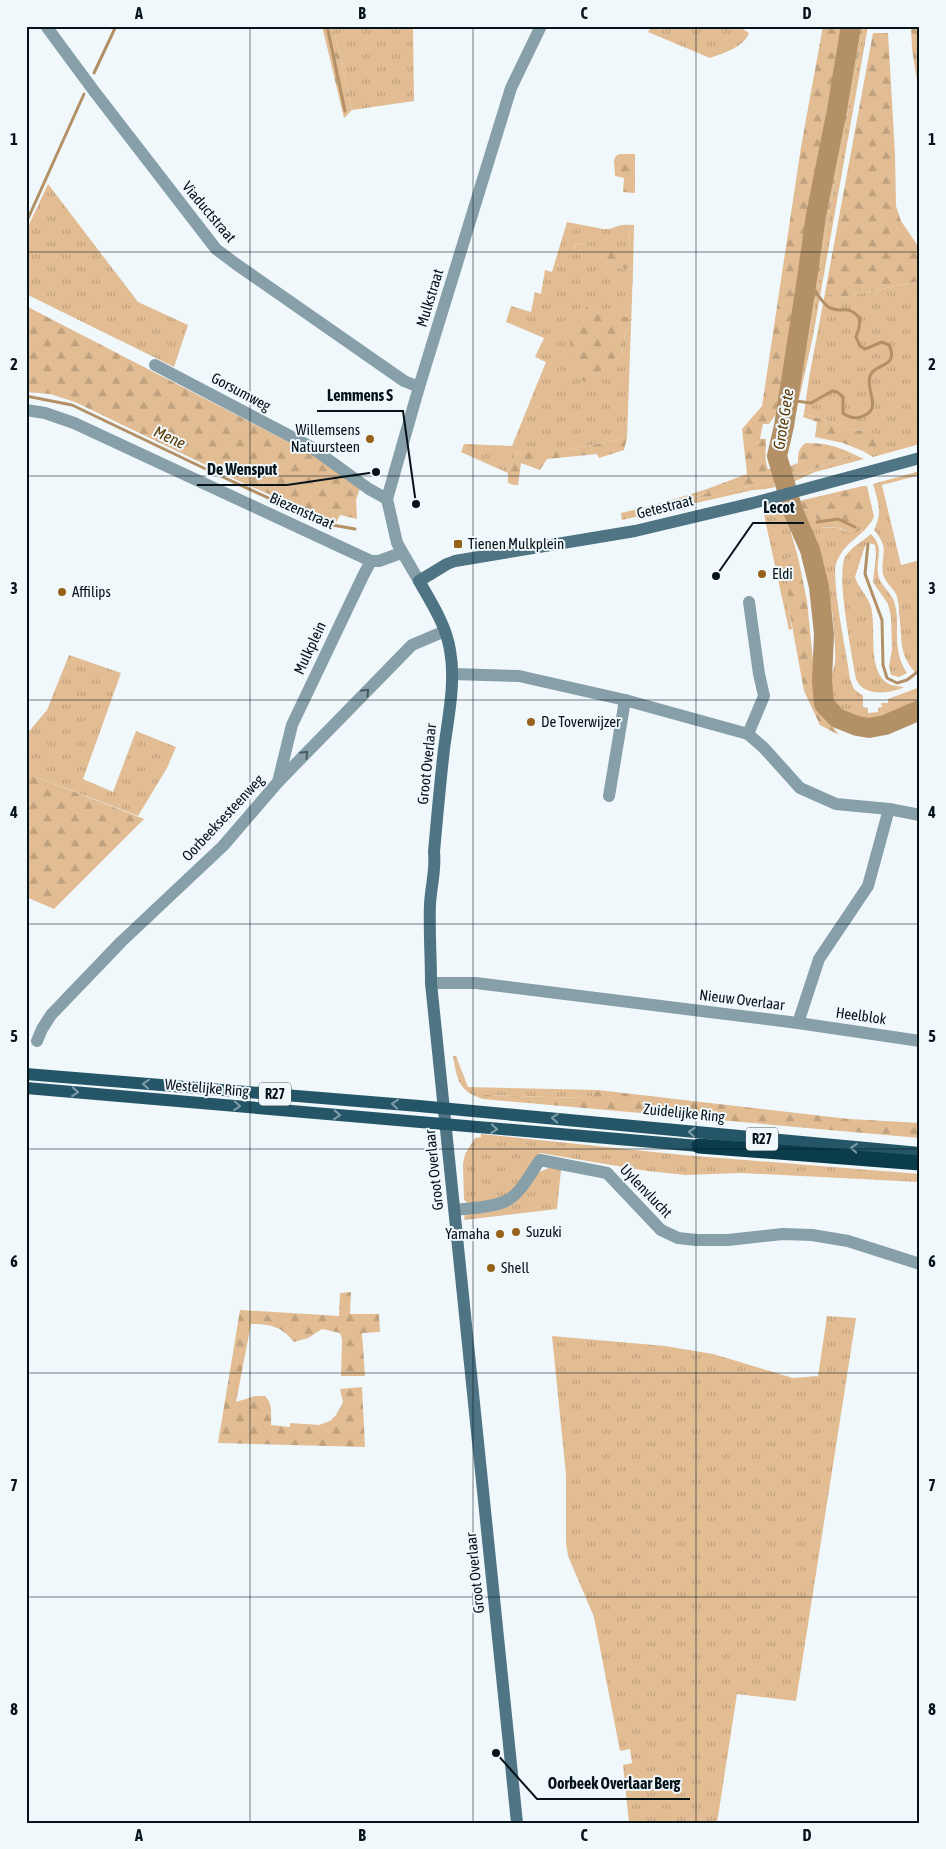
<svg xmlns="http://www.w3.org/2000/svg" width="946" height="1849" font-family="'Asap Condensed',sans-serif">
	<style>
		.grass { fill: url(#grass-tufts); fill-rule: evenodd }
		.forest { fill: url(#forest-firs) }
		.lines { fill: none; stroke-linecap: round; stroke-linejoin: round }
		.stream { stroke: #b49067; stroke-width: 3 }
		.river { stroke: #b49067; stroke-width: 20 }
		.street { stroke: #869fa9; stroke-width: 12 }
		.secondary { stroke: #4f7483; stroke-width: 12 }
		.primary { stroke: #255668; stroke-width: 12 }
		.highway { stroke: #0a3c4b; stroke-width: 15 }
		.oneway { stroke: #465a62 }
		.oneway2 { stroke: #809fab }
		.grid { fill: none; stroke: #06141a; stroke-width: 1; stroke-opacity: 0.55 }
		.poi-dot { fill: #976219; stroke: #f0f8fc; stroke-width: 2 }
		.labels { text-anchor: middle; stroke-width: 4; stroke-linejoin: round; paint-order: stroke }
		.shield { fill: #f0f8fc; stroke: #4c585e; stroke-width: 1 }
		.shield-label { font-size: 14px; font-weight: bold; fill: #06141a }
		.street-label { font-size: 15px; fill: #06141a; stroke: #f0f8fc }
		.poi-label { font-size: 15px; fill: #06141a; stroke: #f0f8fc; text-anchor: start }
		.water-label { font-size: 16px; font-style: italic; fill: #5c3802; stroke: #f0f8fc }
		.leader { fill: none; stroke: #06141a; stroke-width: 2 }
		.callout-dot { fill: #06141a; stroke: #f0f8fc; stroke-width: 2 }
		.callout-label { font-size: 16px; text-anchor: middle; font-weight: bold; fill: #06141a; stroke: #f0f8fc; stroke-width: 4; stroke-linejoin: round; paint-order: stroke }
		.neatline { fill: none; stroke: #06141a; stroke-width: 2 }
		.grid-label { font-size: 16px; text-anchor: middle; font-weight: bold; fill: #06141a }
	</style>
	<defs>
		<pattern id="grass-tufts" width="24" height="20" patternUnits="userSpaceOnUse" patternTransform="scale(1.25)"><rect width="24" height="20" fill="#e2bc93"/><path d="M3 7l-1-3M5 7V3M7 7l1-3M15 17l-1-3M17 17v-4M19 17l1-3" fill="none" stroke="#c0a17e"/></pattern>
		<pattern id="forest-firs" width="22" height="20" patternUnits="userSpaceOnUse" patternTransform="scale(1.25)"><rect width="22" height="20" fill="#e2bc93"/><path d="M5 1l3.5 6h-7zM16 11l3.5 6h-7z" fill="#c0a17e"/></pattern>
	</defs>
	<rect width="100%" height="100%" fill="#f0f8fc"/>
	<g class="grass">
		<polygon points="333,26 413,26 414,101 352,110"/>
		<path d="M651,26H738L749,33C744,47 724,53 710,58L648,32Z"/>
		<polygon points="864,26 868,26 813,336 796,413 790,412 789,410 793,410 818,289 824,241"/>
		<polygon points="48,184 138,302 188,325 174,367 26,294 26,231"/>
		<path d="M567,222L603,229C615,230 617,223 630,225L629,257L577,243L574,249L615,263V267L633,270L627,438L563,451H517L508,473L461,452L464,444L512,446L546,362L535,357L544,338L506,322L511,306L531,312L535,292L541,294L545,270L552,272ZM632,319L625,334L622,354L601,371L584,381Z"/>
		<polygon points="920,281 920,444 873,457 863,451 879,448 863,430 856,431 804,413 809,378 825,293 843,297"/>
		<polygon points="853,454 864,459 815,472 793,482 792,478"/>
		<path d="M920,471V475L882,485L901,565L920,560V677C897,656 903,641 899,613C899,607 898,599 896,594C892,587 885,582 883,574C880,554 891,550 874,530C883,512 878,502 873,484Z"/>
		<polygon points="776,479 777,482 774,483 775,487 766,489 753,490 622,520 621,513 662,503 707,489 708,493 675,503 675,506"/>
		<path d="M863,486H867L874,517C866,534 848,540 839,557C836,562 835,566 835,572C836,607 845,643 850,679L854,689L863,696V707L868,708V713L878,712V708L882,707L881,703H888V699L920,687V702C895,719 839,738 831,694C828,682 834,673 835,661C836,651 834,640 834,630C833,608 826,585 823,562L819,563L808,527L797,513L806,509L818,520L819,527L838,528L850,533L867,508Z"/>
		<polygon points="784,508 798,557 788,559 788,604 792,629 789,630 764,515"/>
		<path d="M871,534C885,549 876,557 878,574C879,584 890,591 894,601C902,626 890,646 907,673L899,677L891,675L889,667L892,649L891,617L888,604L873,582L876,555L875,545L869,543L865,546L855,577C858,587 866,594 870,604C878,626 865,671 889,684C893,686 900,686 904,687C890,694 863,697 856,679C852,655 836,576 845,557C852,546 862,542 871,534Z"/>
		<polygon points="69,655 121,673 83,779 113,792 136,731 176,747 167,768 138,816 26,773 26,735 47,710"/>
		<path d="M453,1056H456L468,1087L598,1090L591,1097L586,1098L487,1095H483V1099C458,1091 457,1079 453,1056Z"/>
		<polygon points="481,1134 683,1155 920,1174 920,1182 740,1173 686,1175 647,1171 540,1153 516,1186 506,1196 496,1200 468,1203 464,1200 463,1164 465,1154 475,1138 481,1137"/>
		<polygon points="551,1167 561,1170 557,1209 464,1220 465,1212 505,1206 537,1173"/>
		<polygon points="827,1316 856,1318 796,1701 737,1694 717,1823 629,1823 623,1765 632,1763 630,1749 620,1751 594,1617 568,1556 566,1543 566,1475 552,1336 665,1346 713,1354 793,1378 818,1376"/>
	</g>
	<g class="forest">
		<polygon points="322,26 333,26 352,110 344,118"/>
		<path d="M823,26H843L827,107L823,142L785,358L779,410L769,424H763L760,439H766C766,449 764,459 768,469L773,468L776,479L675,506V503L708,493L707,489L747,474L742,429L762,406L801,147Z"/>
		<polygon points="855,26 864,26 824,241 818,289 793,410 789,410 806,310 812,290"/>
		<polygon points="911,26 920,26 920,101 912,49"/>
		<polygon points="873,33 888,33 895,154 896,206 901,221 920,249 920,281 843,297 825,293"/>
		<polygon points="619,154 635,154 635,193 623,192 624,178 615,176 614,160 616,156"/>
		<polygon points="630,225 634,225 633,270 615,267 615,263 574,250 577,243 629,256"/>
		<polygon points="26,306 312,454 361,486 356,500 357,519 340,515 336,523 245,484 75,402 50,394 26,392"/>
		<path d="M587,306L632,319L625,334L622,354L601,371L584,382C574,370 567,345 572,330C575,321 582,314 587,306Z"/>
		<polygon points="804,413 856,431 863,430 873,437 880,449 863,451 843,443 815,437 817,422 803,417"/>
		<polygon points="627,438 624,450 599,458 597,454 547,459 540,470 521,463 518,485 514,485 508,483 508,473 517,451 563,451"/>
		<path d="M806,443C823,443 838,446 853,454L789,479L785,468L798,463C798,454 798,448 806,443Z"/>
		<path d="M863,486C868,500 872,528 854,533C848,534 844,529 839,528C832,527 825,527 818,527V520L806,509L797,513L795,505L799,501Z"/>
		<polygon points="798,557 807,601 817,700 821,710 839,735 820,725 804,691 788,604 788,559"/>
		<polygon points="26,773 144,819 54,909 26,897"/>
		<polygon points="598,1090 849,1119 920,1123 920,1138 483,1099 482,1095 487,1095 586,1098 591,1097"/>
		<path d="M351,1292L350,1314H379L380,1332L362,1333L365,1376H341L342,1339L340,1333L322,1329L308,1338L294,1342C282,1327 271,1324 251,1324L236,1402L255,1396H265C273,1404 271,1414 271,1425L290,1427V1423L319,1425L330,1421L336,1415L343,1402L340,1389L362,1387L365,1447L218,1443L240,1310L339,1316L340,1293Z"/>
	</g>
	<g class="lines">
		<g class="stream">
			<polyline points="327,26 345,111"/>
			<polyline points="94,73 116,26"/>
			<polyline points="26,223 84,94"/>
			<polyline points="26,396 72,405 212,472 299,512 327,524 355,529"/>
			<path d="M788,400L811,403L832,391L837,392L843,397V413C848,417 854,419 861,417C884,409 865,391 870,376C874,363 900,368 889,345L882,342L865,349L860,346L856,337L859,328L860,318C845,303 844,314 830,308C821,303 813,287 807,279"/>
			<polyline points="775,474 782,472"/>
			<polyline points="817,522 838,519 855,527"/>
			<polyline points="800,528 807,525"/>
			<polyline points="868,544 865,574 882,620 883,665 887,678 897,683 907,680 920,670"/>
		</g>
		<polyline class="river" points="851,26 836,115 816,215 807,279 784,426 777,456 793,511 810,550 819,587 824,634 822,681 824,704 837,718 857,726 869,728 885,725 920,710"/>
		<g class="street">
			<polyline points="46,26 94,91 216,249 236,264 404,381 419,387"/>
			<polyline points="155,365 311,447 369,489 387,499"/>
			<polyline points="26,410 45,413 74,423 371,561 379,561 401,553"/>
			<polyline points="419,581 397,543 387,499 419,387 511,88 541,26"/>
			<polyline points="748,734 764,696 759,674 749,602"/>
			<polyline points="278,782 292,725 363,576 371,561"/>
			<polyline points="609,796 625,700"/>
			<polyline points="889,809 920,815"/>
			<polyline points="431,983 476,983 798,1023 819,959 868,886 889,809 836,804 800,788 764,748 748,734 625,700 519,676 452,674"/>
			<polyline points="798,1023 920,1041"/>
			<polyline points="37,1041 42,1029 51,1015 121,942 223,846 278,782 412,645 445,631"/>
			<path d="M455,1210C470,1208 487,1208 501,1203C519,1198 530,1174 540,1160L607,1173L661,1230L678,1238L696,1240H728L783,1234L812,1235L848,1241L920,1264"/>
		</g>
		<path class="secondary" d="M517,1823L431,983C431,957 429,930 430,904C431,886 436,870 434,852C437,818 440,784 444,749C448,718 456,682 450,650C446,625 431,602 419,581L447,564L455,561L635,531L757,502L920,458"/>
		<g class="primary">
			<polyline points="26,1074 419,1106 920,1153"/>
			<polyline points="26,1088 699,1146"/>
		</g>
		<polyline class="highway" points="699,1146 920,1163"/>
	</g>
	<defs><path id="oneway-chevron" d="M-2-3.5L2.5 0L-2 3.5" fill="none" stroke-width="1.6" stroke-linecap="round" stroke-linejoin="round" transform="scale(1.25)"/></defs>
	<g class="oneway">
		<use href="#oneway-chevron" transform="translate(366 692) rotate(-46)"/>
		<use href="#oneway-chevron" transform="translate(305 754) rotate(-46)"/>
	</g>
	<g class="oneway2">
		<use href="#oneway-chevron" transform="translate(146 1084) rotate(-175)"/>
		<use href="#oneway-chevron" transform="translate(75 1092) rotate(5)"/>
		<use href="#oneway-chevron" transform="translate(395 1104) rotate(-175)"/>
		<use href="#oneway-chevron" transform="translate(237 1106) rotate(5)"/>
		<use href="#oneway-chevron" transform="translate(337 1115) rotate(5)"/>
		<use href="#oneway-chevron" transform="translate(555 1118) rotate(-175)"/>
		<use href="#oneway-chevron" transform="translate(494 1129) rotate(5)"/>
		<use href="#oneway-chevron" transform="translate(692 1132) rotate(-174)"/>
		<use href="#oneway-chevron" transform="translate(854 1148) rotate(-175)"/>
	</g>
	<path class="grid" d="M250,26V1823M473,26V1823M696,26V1823M26,252H920M26,476H920M26,700H920M26,924H920M26,1149H920M26,1373H920M26,1597H920"/>
	<g class="poi-dot">
		<circle cx="370" cy="439" r="5"/>
		<rect x="453" y="539" width="10" height="10" rx="2.5"/>
		<circle cx="762" cy="574" r="5"/>
		<circle cx="62" cy="592" r="5"/>
		<circle cx="531" cy="722" r="5"/>
		<circle cx="516" cy="1232" r="5"/>
		<circle cx="500" cy="1234" r="5"/>
		<circle cx="491" cy="1268" r="5"/>
	</g>
	<g class="labels">
		<g class="shield">
			<rect x="259" y="1082.5" width="32" height="23" rx="4"/>
			<rect x="746" y="1127.5" width="32" height="23" rx="4"/>
		</g>
		<g class="shield-label">
			<text x="275" y="1099">R27</text>
			<text x="762" y="1144">R27</text>
		</g>
		<g class="street-label">
			<text transform="translate(209 212) rotate(50)" y="5">Viaductstraat</text>
			<text transform="translate(430 298) rotate(-73)" y="5">Mulkstraat</text>
			<text transform="translate(241 392) rotate(28)" y="5">Gorsumweg</text>
			<text transform="translate(665 507) rotate(-14)" y="5">Getestraat</text>
			<text transform="translate(302 511) rotate(24)" y="5">Biezenstraat</text>
			<text transform="translate(310 648) rotate(-65)" y="5">Mulkplein</text>
			<text transform="translate(427 764) rotate(-84)" y="5">Groot Overlaar</text>
			<text transform="translate(223 818) rotate(-47)" y="5">Oorbeeksesteenweg</text>
			<text transform="translate(742 1000) rotate(7)" y="5">Nieuw Overlaar</text>
			<text transform="translate(861 1016) rotate(8)" y="5">Heelblok</text>
			<text transform="translate(207 1088) rotate(5)" y="5">Westelijke Ring</text>
			<text transform="translate(684 1113) rotate(6)" y="5">Zuidelijke Ring</text>
			<text transform="translate(434 1170) rotate(-96)" y="5">Groot Overlaar</text>
			<text transform="translate(646 1191) rotate(46)" y="5">Uylenvlucht</text>
			<text transform="translate(475 1573) rotate(-96)" y="5">Groot Overlaar</text>
		</g>
		<g class="poi-label">
			<text x="360" y="435" text-anchor="end">Willemsens<tspan x="360" dy="17">Natuursteen</tspan></text>
			<text x="468" y="549">Tienen Mulkplein</text>
			<text x="772" y="579">Eldi</text>
			<text x="72" y="597">Affilips</text>
			<text x="541" y="727">De Toverwijzer</text>
			<text x="526" y="1237">Suzuki</text>
			<text x="490" y="1239" text-anchor="end">Yamaha</text>
			<text x="501" y="1273">Shell</text>
		</g>
		<g class="water-label">
			<text transform="translate(783 419) rotate(-81)" y="6">Grote Gete</text>
			<text transform="translate(170 437) rotate(25)" y="6">Mene</text>
		</g>
	</g>
	<path class="leader" d="M416 504L403 411H317M376 472L287 485H197M716 576L753 523H804M496 1753L537 1799H690"/>
	<g class="callout-dot">
		<circle cx="416" cy="504" r="5"/>
		<circle cx="376" cy="472" r="5"/>
		<circle cx="716" cy="576" r="5"/>
		<circle cx="496" cy="1753" r="5"/>
	</g>
	<g class="callout-label">
		<text x="360" y="401">Lemmens S</text>
		<text x="242" y="475">De Wensput</text>
		<text x="779" y="513">Lecot</text>
		<text x="614" y="1789">Oorbeek Overlaar Berg</text>
	</g>
	<rect width="946" height="1849" fill="none" stroke="#f0f8fc" stroke-width="55"/>
	<rect x="28" y="28" width="890" height="1794" class="neatline"/>
	<g class="grid-label">
		<text x="139" y="19">A</text>
		<text x="362" y="19">B</text>
		<text x="584" y="19">C</text>
		<text x="807" y="19">D</text>
		<text x="14" y="145">1</text>
		<text x="932" y="145">1</text>
		<text x="14" y="370">2</text>
		<text x="932" y="370">2</text>
		<text x="14" y="594">3</text>
		<text x="932" y="594">3</text>
		<text x="14" y="818">4</text>
		<text x="932" y="818">4</text>
		<text x="14" y="1042">5</text>
		<text x="932" y="1042">5</text>
		<text x="14" y="1267">6</text>
		<text x="932" y="1267">6</text>
		<text x="14" y="1491">7</text>
		<text x="932" y="1491">7</text>
		<text x="14" y="1715">8</text>
		<text x="932" y="1715">8</text>
		<text x="139" y="1841">A</text>
		<text x="362" y="1841">B</text>
		<text x="584" y="1841">C</text>
		<text x="807" y="1841">D</text>
	</g>
</svg>
